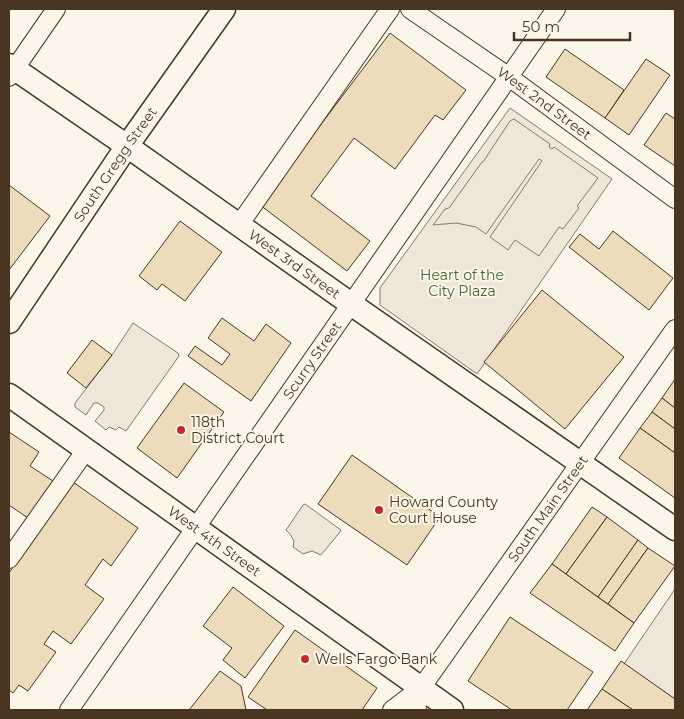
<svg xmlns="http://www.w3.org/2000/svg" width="684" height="719" font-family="Montserrat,sans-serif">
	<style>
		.green { fill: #ede6d9; stroke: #887966 }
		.parking { fill: #ede7d9; stroke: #887966 }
		.building { fill: #ecdcbc; stroke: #4a3520 }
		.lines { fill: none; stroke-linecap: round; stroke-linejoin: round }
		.minor-casing { stroke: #4a3520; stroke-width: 20 }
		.major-casing { stroke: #4a3520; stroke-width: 25 }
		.minor { stroke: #fbf6e9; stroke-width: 18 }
		.major { stroke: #fbf6e9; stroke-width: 22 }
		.poi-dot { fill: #c62828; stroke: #fbf6e9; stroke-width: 2 }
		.labels { text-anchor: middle; stroke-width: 4; stroke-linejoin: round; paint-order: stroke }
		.street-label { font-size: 14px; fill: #4a3520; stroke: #fbf6e9 }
		.park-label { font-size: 14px; fill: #436837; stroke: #fbf6e9 }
		.poi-label { font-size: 14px; fill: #4a3520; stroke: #fbf6e9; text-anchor: start }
	</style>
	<rect width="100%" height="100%" fill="#fbf6e9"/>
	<polygon class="green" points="510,108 612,179 477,374 380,305 380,288"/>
	<g class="parking">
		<polygon points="514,119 550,144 549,147 552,149 554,147 598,178 577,206 579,208 563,229 559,227 539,256 515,240 508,250 490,237 542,161 539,159 486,234 476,227 456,223 433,225 445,209 449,208 482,162 483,162 510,121"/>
		<polygon points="133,323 178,353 179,356 126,431 119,427 116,430 109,427 106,430 95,421 104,410 104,407 98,403 94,403 86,415 75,407 75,403 112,355"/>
		<polygon points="305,504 341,530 340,532 321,555 312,551 303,554 293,547 294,541 290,534 286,530 303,505"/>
		<polygon points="675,589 675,699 624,664"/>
	</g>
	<g class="building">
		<polygon points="390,33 466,90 443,120 435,115 395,169 354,138 311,196 370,241 347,271 260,205"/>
		<polygon points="565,49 624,90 605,118 546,77"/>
		<polygon points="646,59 670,75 629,135 605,118"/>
		<polygon points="666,113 675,119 675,166 644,145"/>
		<polygon points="9,185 50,216 9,270"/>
		<polygon points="180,221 222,252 185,301 162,284 157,290 139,276"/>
		<polygon points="613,231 673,278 649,310 569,247 580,234 599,249"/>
		<polygon points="542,290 624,357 565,429 484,362"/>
		<polygon points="222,318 254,341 266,324 291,343 251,401 188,356 195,346 222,365 230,354 208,338"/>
		<polygon points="92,340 112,355 86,388 67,373"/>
		<polygon points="675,379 675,408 662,398"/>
		<polygon points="184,383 224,412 177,478 137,448"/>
		<polygon points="662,398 675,408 675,429 652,412"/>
		<polygon points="652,412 675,429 675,453 640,428"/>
		<polygon points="640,428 675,453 675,498 619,458"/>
		<polygon points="9,432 39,452 30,466 53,481 28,518 9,505"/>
		<polygon points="352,455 440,517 407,565 318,504"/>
		<polygon points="73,482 138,528 111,566 103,559 85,585 104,599 71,644 53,631 44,644 56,652 28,691 19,685 13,693 9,690 9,573"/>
		<polygon points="592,507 607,517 566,574 552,564"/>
		<polygon points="607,517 638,540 598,597 566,574"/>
		<polygon points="638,540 648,548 608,604 598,597"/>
		<polygon points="648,548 675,566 634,623 608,604"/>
		<polygon points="552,564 634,623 615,651 530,593"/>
		<polygon points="233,587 284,626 245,678 223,660 232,648 203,626"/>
		<polygon points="510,617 593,672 567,710 512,710 468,681"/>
		<polygon points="295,630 377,688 362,710 267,710 248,697"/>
		<polygon points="621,661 675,699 675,710 633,710 602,689"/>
		<polygon points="220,671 241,686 246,710 189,710"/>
		<polygon points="602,689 633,710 587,710"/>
	</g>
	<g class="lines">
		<defs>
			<g id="minor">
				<path id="s1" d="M410,9L509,77L675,199"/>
				<polyline points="9,77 56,9"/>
				<polyline points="239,225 390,9"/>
				<polyline points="9,559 86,450"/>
				<path id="s2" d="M69,710L556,9"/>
				<path id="s3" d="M392,710L421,688L675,329"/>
				<polyline points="416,710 421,688"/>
			</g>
			<g id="major">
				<path id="s4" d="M9,65L127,146L351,304L675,529"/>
				<path id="s5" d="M9,322L127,146L224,9"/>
				<path id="s6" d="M9,395L452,710"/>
			</g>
		</defs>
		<use href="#minor" class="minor-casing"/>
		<use href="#major" class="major-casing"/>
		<use href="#minor" class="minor"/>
		<use href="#major" class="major"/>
	</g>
	<g class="poi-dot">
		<circle cx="181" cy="430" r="5"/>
		<circle cx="379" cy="510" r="5"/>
		<circle cx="305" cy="659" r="5"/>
	</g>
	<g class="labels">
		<g class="street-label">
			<text dy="5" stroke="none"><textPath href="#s1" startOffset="164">West 2nd Street</textPath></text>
			<text dy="5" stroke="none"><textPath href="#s5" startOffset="190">South Gregg Street</textPath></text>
			<text dy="5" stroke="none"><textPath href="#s4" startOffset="348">West 3rd Street</textPath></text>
			<text dy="5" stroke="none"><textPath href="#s2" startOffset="426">Scurry Street</textPath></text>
			<text dy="5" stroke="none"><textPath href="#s3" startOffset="256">South Main Street</textPath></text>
			<text dy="5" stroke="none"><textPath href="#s6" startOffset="252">West 4th Street</textPath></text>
		</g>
		<g class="park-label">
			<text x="462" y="280">Heart of the<tspan x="462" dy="16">City Plaza</tspan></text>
		</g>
		<g class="poi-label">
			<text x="191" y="427">118th<tspan x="191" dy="16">District Court</tspan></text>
			<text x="389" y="507">Howard County<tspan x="389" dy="16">Court House</tspan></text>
			<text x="315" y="664">Wells Fargo Bank</text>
		</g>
	</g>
	<rect width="684" height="719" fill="none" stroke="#4a3520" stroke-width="20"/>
	<path d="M514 32v8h116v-8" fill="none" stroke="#4a3520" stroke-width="2.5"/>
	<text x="522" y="32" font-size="15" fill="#4a3520" stroke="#fbf6e9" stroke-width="4" paint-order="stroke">50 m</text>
</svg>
